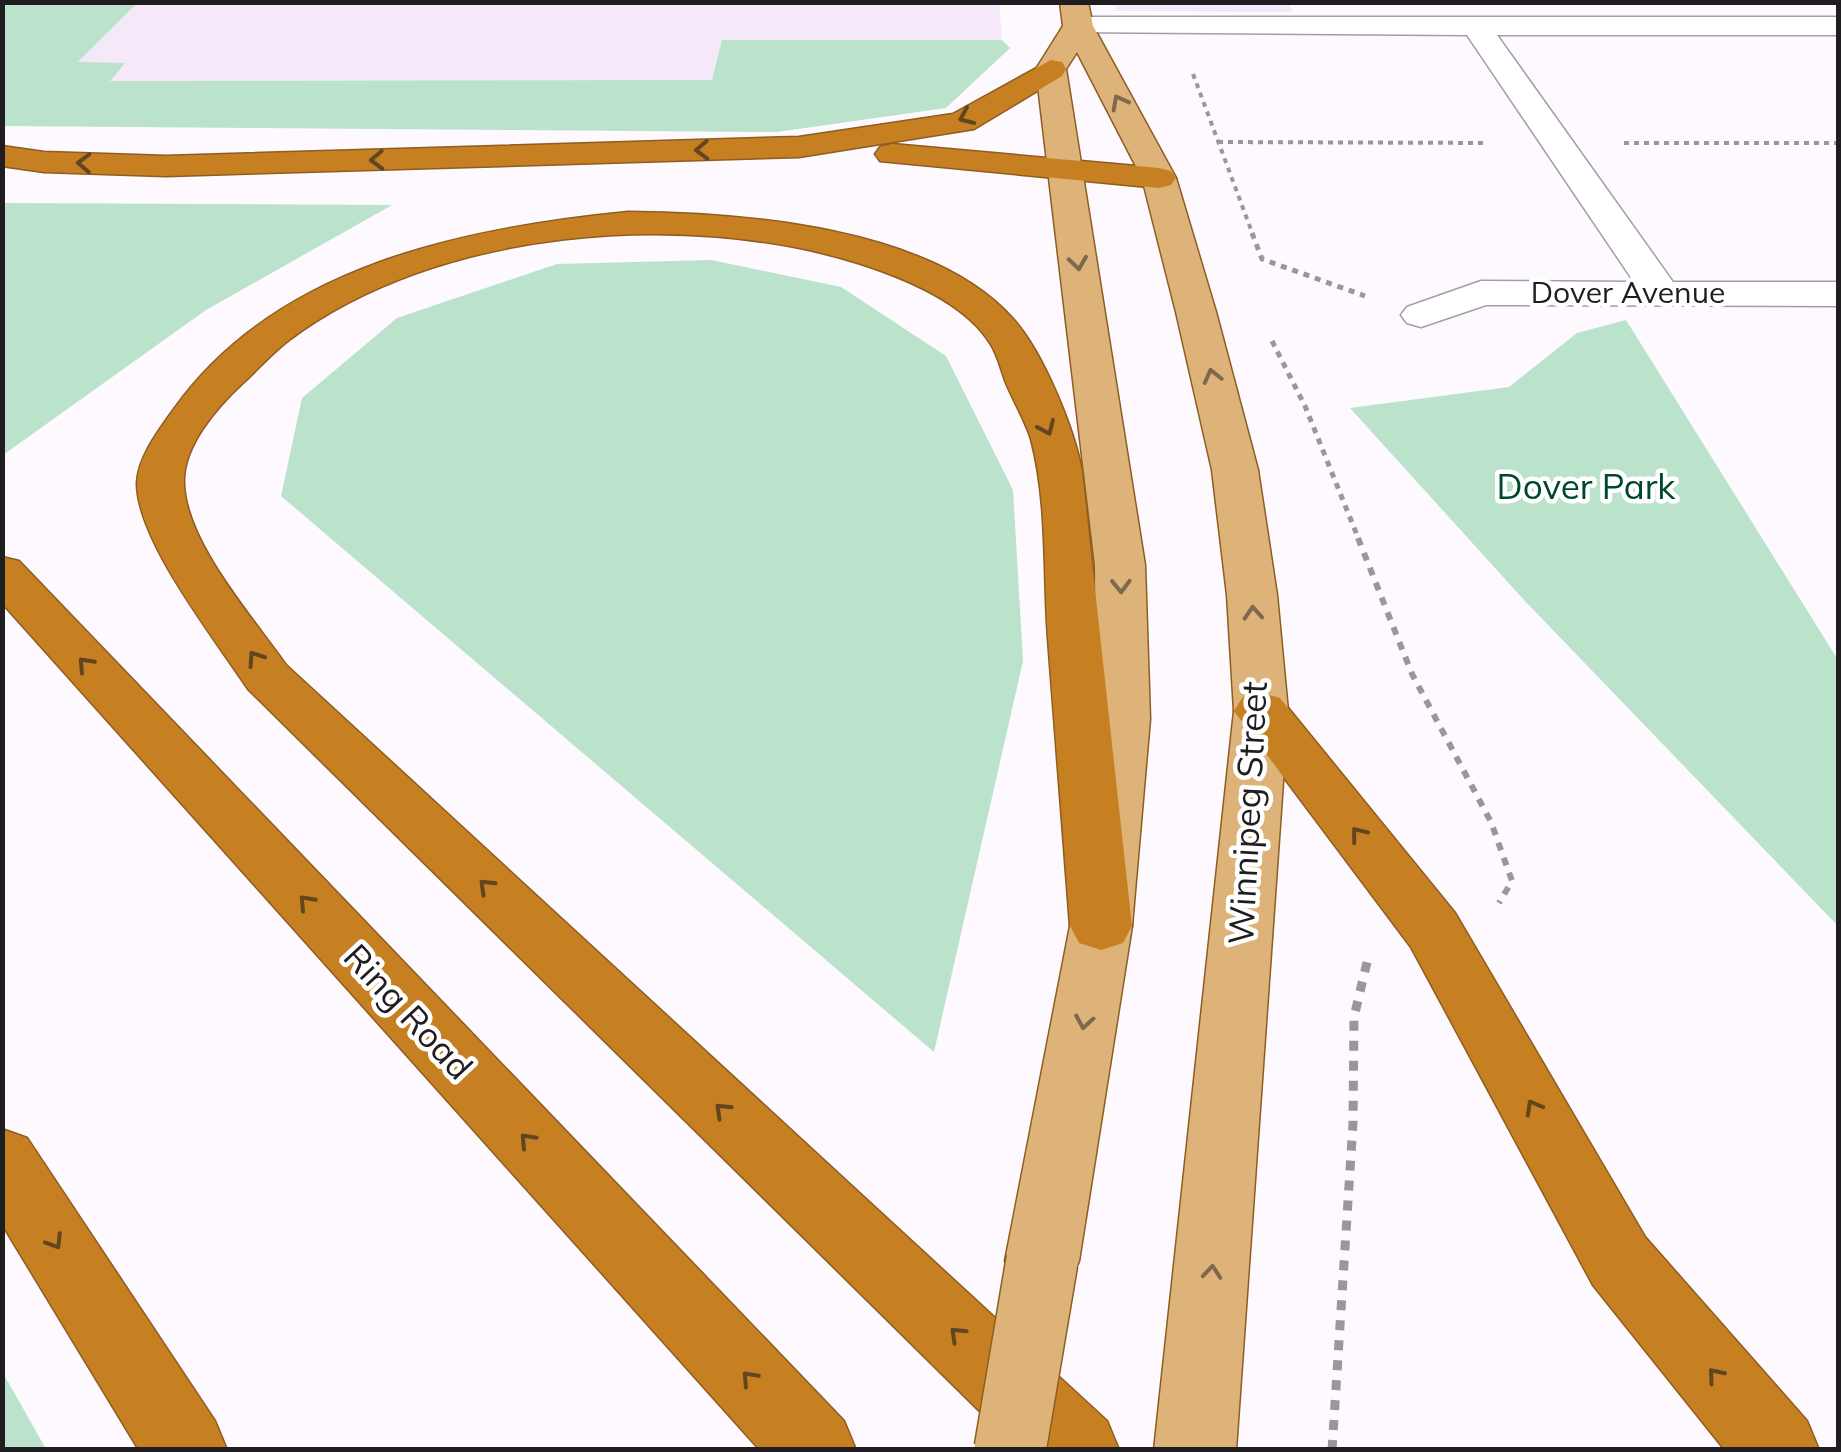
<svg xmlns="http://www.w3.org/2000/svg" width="1841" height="1452" font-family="Mulish,sans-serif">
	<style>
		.built { fill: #f5e8f9 }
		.green { fill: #bbe2ca }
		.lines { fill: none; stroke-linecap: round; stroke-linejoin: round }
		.minor-casing { stroke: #a49da7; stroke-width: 3 }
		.major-casing { stroke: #8d5d21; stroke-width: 3 }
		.highway-casing { stroke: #8d5d21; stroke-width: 3 }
		.path-far3 { stroke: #9a969b; stroke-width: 4; stroke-dasharray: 5 5; stroke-linecap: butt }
		.path-far2 { stroke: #9a969b; stroke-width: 5; stroke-dasharray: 6 6; stroke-linecap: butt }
		.path-far1 { stroke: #9a969b; stroke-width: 6; stroke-dasharray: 8 8; stroke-linecap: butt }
		.path { stroke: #9a969b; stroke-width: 9; stroke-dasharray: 10 10; stroke-linecap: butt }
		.minor { fill: #fff; fill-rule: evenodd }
		.major { fill: #ddb37a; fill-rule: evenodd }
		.highway { fill: #c78021; fill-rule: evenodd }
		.major-bridge-casing { stroke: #8d5d21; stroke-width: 74; stroke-linecap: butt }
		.major-bridge { stroke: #ddb37a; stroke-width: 71 }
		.oneway { stroke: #7e684e }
		.oneway2 { stroke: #634521 }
		.labels { text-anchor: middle; stroke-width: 9; stroke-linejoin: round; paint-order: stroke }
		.far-street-label { font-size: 30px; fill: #201d21; stroke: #fff }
		.park-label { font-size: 35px; fill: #00482b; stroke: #fff }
		.street-label { font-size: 35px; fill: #201d21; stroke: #fff }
	</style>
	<rect width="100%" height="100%" fill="#fdf9ff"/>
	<g class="built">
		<polygon points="137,2 999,2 1002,40 723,40 713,80 108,81 124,64 77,63"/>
		<polygon points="1115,3 1288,3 1293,12 1117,11"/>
	</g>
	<g class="green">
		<polygon points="2,3 137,3 78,62 125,63 110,81 712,80 722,40 1002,40 1010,48 946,108 777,132 3,126"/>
		<polygon points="2,203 4,203 392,205 206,310 3,455"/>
		<polygon points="711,260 841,287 946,356 1013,490 1023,661 934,1052 281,496 302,398 397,318 557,264"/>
		<polygon points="1626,320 1838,660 1838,926 1524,600 1350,408 1509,387 1577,333"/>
		<polygon points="2,1373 3,1373 46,1449 3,1449"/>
	</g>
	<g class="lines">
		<defs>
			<polygon id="minor" points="1078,17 1838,17 1838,35 1497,35 1673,282 1838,282 1838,306 1486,305 1421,327 1407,323 1401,315 1407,307 1481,281 1634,282 1467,35 1068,32 1063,26 1068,20"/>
			<polygon id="major" points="1060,2 1088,2 1093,26 1176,178 1216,312 1258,470 1277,595 1288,711 1236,1450 1154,1450 1234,711 1227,595 1212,470 1176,312 1142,178 1077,52 1066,69 1145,565 1150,719 1132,926 1079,1261 1068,1285 1042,1296 1016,1285 1005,1261 1070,926 1096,719 1095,565 1036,69 1063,26"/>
			<g id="highway">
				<polygon points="1051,60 1062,62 1066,69 1062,76 974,129 799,157 166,176 44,172 2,166 2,146 44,152 166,156 799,137 953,114"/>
				<polygon points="892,144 1159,168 1171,171 1176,178 1171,185 1159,188 880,161 875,154 880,147"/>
				<path d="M628,212C743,213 933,227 1014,320C1043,353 1074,428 1082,471L1132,926L1123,943L1101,950L1079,943L1070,926C1063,830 1055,735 1048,639C1043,574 1048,503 1031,439C1025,420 1014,402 1006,383C1001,370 998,355 990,343C964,301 902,277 858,263C684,209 438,228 289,340C273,352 259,368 244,382C218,406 182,446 184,484C186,543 253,618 286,665L1107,1421L1119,1450H1019L248,689C216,640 137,541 137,483C138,457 159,430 174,409C276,266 464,228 628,212Z"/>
				<polygon points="2,557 19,561 844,1421 856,1450 760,1450 2,603"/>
				<polygon points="1261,693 1280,698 1455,913 1645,1237 1807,1421 1819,1450 1725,1450 1593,1285 1411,947 1234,711 1242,698"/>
				<polygon points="2,1129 27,1138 215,1421 227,1450 139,1450 2,1224"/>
			</g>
		</defs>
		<use href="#minor" class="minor-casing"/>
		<use href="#major" class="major-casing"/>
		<use href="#highway" class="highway-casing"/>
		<g class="path-far3">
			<polyline points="1193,74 1253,235"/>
			<polyline points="1218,142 1487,143"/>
			<polyline points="1624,143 1838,143"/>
		</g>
		<g class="path-far2">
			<polyline points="1252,233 1262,259 1365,296"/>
			<polyline points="1272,341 1305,406 1359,540"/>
		</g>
		<polyline class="path-far1" points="1358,538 1412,674 1491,822 1512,881 1499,903"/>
		<polyline class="path" points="1332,1450 1353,1123 1354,1017 1368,958"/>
		<use href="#minor" class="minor"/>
		<use href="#major" class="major"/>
		<use href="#highway" class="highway"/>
		<defs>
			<polyline id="major-bridge" points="1010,1450 1042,1261"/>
		</defs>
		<use href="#major-bridge" class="major-bridge-casing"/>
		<use href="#major-bridge" class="major-bridge"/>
	</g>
	<defs><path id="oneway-chevron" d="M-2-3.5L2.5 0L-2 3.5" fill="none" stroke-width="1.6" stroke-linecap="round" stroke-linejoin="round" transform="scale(2.5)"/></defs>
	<g class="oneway">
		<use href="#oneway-chevron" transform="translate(1119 102) rotate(-118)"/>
		<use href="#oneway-chevron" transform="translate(1078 263) rotate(82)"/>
		<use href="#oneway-chevron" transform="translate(1212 376) rotate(-104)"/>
		<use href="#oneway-chevron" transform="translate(1121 586) rotate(89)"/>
		<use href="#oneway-chevron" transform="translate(1253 613) rotate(-94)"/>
		<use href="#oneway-chevron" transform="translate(1084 1022) rotate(100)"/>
		<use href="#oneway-chevron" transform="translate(1212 1272) rotate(-85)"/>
	</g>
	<g class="oneway2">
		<use href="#oneway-chevron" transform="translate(966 117) rotate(156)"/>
		<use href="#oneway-chevron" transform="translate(702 150) rotate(178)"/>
		<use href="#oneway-chevron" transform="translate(377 160) rotate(178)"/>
		<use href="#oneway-chevron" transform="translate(84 163) rotate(-178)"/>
		<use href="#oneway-chevron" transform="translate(1047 428) rotate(66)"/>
		<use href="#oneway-chevron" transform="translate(255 658) rotate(-124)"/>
		<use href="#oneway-chevron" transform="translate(85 664) rotate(-133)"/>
		<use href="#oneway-chevron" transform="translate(1358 834) rotate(-128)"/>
		<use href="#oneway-chevron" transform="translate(486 886) rotate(-136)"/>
		<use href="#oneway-chevron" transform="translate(306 902) rotate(-133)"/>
		<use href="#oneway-chevron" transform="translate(1533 1107) rotate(-119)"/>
		<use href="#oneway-chevron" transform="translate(722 1110) rotate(-136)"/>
		<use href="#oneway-chevron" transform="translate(527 1140) rotate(-133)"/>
		<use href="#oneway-chevron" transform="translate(55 1242) rotate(58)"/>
		<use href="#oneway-chevron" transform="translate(957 1334) rotate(-136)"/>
		<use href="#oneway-chevron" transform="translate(1715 1375) rotate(-130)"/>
		<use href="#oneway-chevron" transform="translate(749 1378) rotate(-133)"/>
	</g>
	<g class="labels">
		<g class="far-street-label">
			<text x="1628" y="303">Dover Avenue</text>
		</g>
		<g class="park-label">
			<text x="1586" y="499">Dover Park</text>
		</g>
		<g class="street-label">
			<text transform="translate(1248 813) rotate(-87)" y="12">Winnipeg Street</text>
			<text transform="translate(408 1012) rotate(47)" y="12">Ring Road</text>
		</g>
	</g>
	<rect width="1841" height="1452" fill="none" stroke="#201d21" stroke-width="10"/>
</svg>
